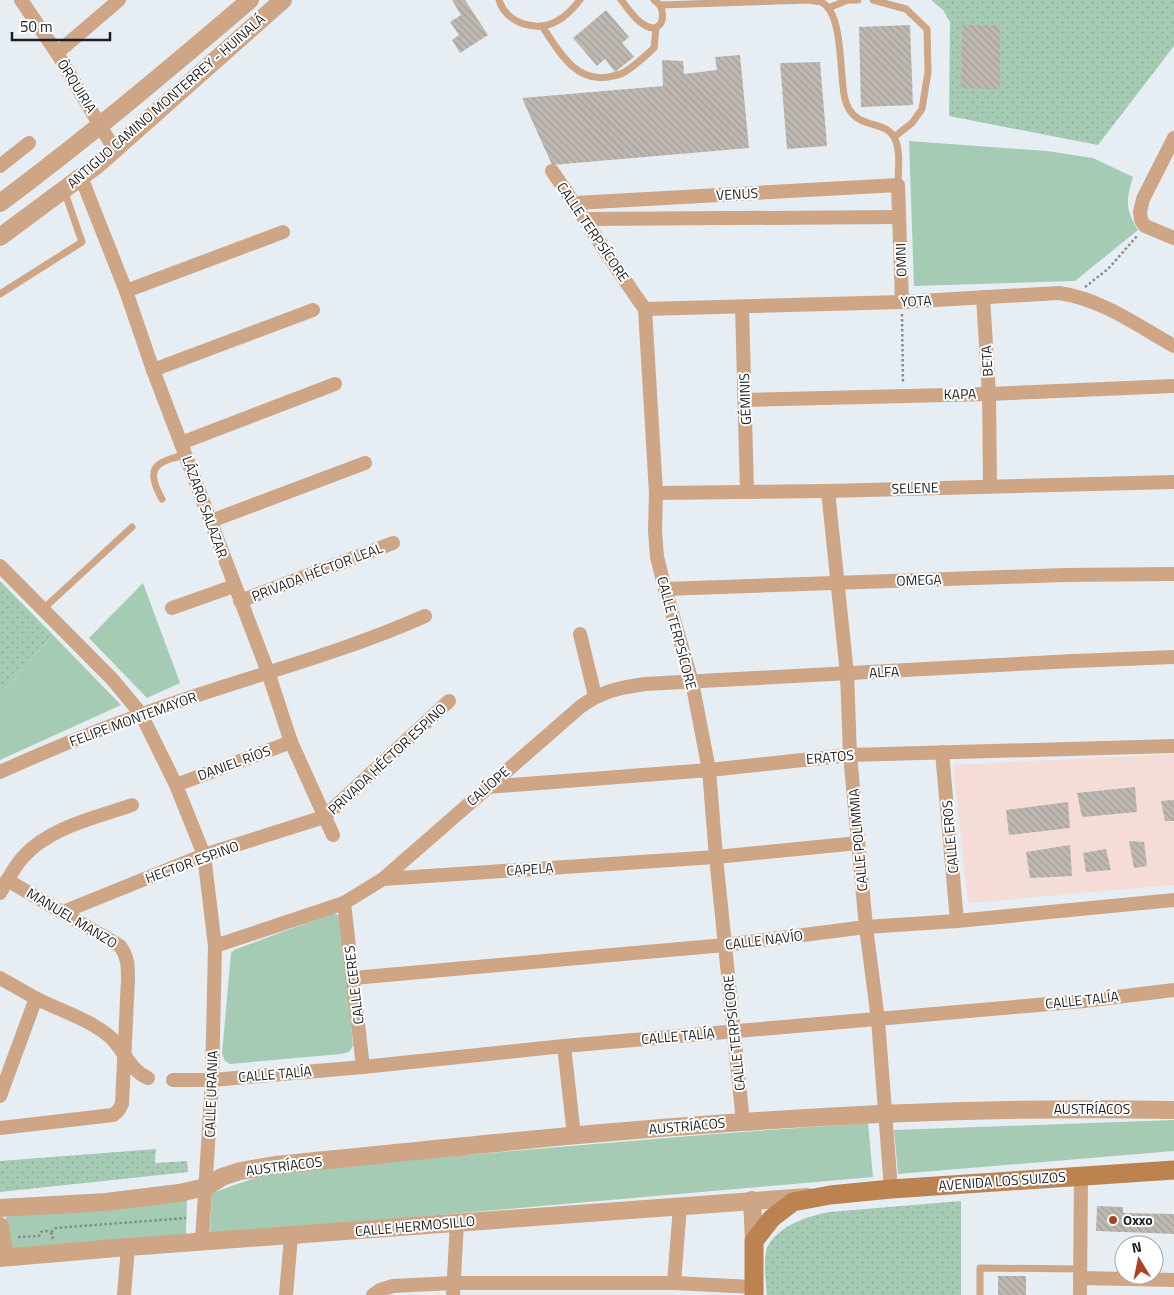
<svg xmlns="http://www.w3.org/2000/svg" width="1174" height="1295" font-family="'Titillium Web',sans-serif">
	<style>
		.education { fill: #f6dcd7 }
		.grass { fill: url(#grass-dots) }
		.park { fill: #a6cbb4 }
		.building { fill: url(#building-back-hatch) }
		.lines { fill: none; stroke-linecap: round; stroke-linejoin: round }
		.path { stroke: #868b90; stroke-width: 2.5; stroke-dasharray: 2.5 2.5; stroke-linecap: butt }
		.service { stroke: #cea585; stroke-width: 7 }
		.minor { stroke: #cea585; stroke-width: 14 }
		.tertiary { stroke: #cea585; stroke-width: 18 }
		.secondary { stroke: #bc8250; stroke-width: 19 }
		.poi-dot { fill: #aa4320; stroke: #fff; stroke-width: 2 }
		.labels { text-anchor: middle; stroke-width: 4; stroke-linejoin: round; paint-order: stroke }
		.street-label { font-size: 14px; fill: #1c1e21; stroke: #fff }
		.poi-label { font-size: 14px; font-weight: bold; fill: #1c1e21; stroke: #fff; text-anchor: start }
	</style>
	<defs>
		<pattern id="grass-dots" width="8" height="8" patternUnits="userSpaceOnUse" patternTransform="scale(1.25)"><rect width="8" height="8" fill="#a6cbb4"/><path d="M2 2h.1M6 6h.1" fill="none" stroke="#8eae9a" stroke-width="1.8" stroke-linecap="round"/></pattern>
		<pattern id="building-back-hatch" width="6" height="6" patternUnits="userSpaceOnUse" patternTransform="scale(1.25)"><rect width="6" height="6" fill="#beb8b1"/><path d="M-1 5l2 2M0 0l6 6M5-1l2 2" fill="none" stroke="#a39e98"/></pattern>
	</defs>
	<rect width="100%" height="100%" fill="#e6eef4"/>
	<polygon class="education" points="1174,754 1174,885 968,903 953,765"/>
	<g class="grass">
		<polygon points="931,0 1174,0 1174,46 1098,145 949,116 950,22 943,10"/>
		<polygon points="0,581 53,635 0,695"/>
		<polygon points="156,1149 155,1163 187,1161 188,1172 0,1192 0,1161"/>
		<path d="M961,1201V1295H767C766,1283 763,1259 767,1248C777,1226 808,1216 829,1212Z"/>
	</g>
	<g class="park">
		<path d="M909,141L1047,151L1093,158L1133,177C1126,200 1125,209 1138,230L1075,281L914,286Z"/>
		<polygon points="143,583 180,683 147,698 89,638"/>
		<polygon points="53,635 121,705 0,760 0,695"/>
		<polygon points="331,914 336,914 341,918 353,1046 349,1052 341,1054 230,1064 225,1061 222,1054 231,953 234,950"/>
		<polygon points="1174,1120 1174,1151 898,1174 894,1130"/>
		<polygon points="868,1123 873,1177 210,1235 212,1193 274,1171 715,1134"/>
		<polygon points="187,1197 186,1234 8,1252 6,1217"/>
	</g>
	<g class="building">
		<polygon points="452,0 465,0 488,35 460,53 452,40 459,35 450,22 461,15"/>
		<polygon points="606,10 629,37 622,43 634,57 615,72 605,59 597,66 573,38"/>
		<polygon points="910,25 913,105 861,107 859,27"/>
		<polygon points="962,25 1000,25 1000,89 961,88"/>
		<polygon points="740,55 749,148 552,165 522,98 663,86 662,60 683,61 684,74 717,70 715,57"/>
		<polygon points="820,62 827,146 787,149 780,63"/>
		<polygon points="1135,787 1137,812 1082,817 1077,793"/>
		<polygon points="1174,800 1174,821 1165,821 1161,801"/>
		<polygon points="1068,802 1070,828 1009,835 1006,810"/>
		<polygon points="1129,841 1144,842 1147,866 1134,868"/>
		<polygon points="1070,845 1072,876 1030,878 1026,852"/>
		<polygon points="1106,849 1111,870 1086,872 1083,853"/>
		<polygon points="1097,1206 1123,1207 1123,1213 1174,1214 1174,1234 1096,1231"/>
		<rect x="998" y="1276" width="28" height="19"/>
	</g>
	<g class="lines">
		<g class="path">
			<polyline points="1085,287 1108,269 1138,235"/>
			<polyline points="902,314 903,384"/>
			<polyline points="51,1232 56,1228 186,1218"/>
			<polyline points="18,1237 39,1236 41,1232 47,1231 52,1234 53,1240"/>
		</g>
		<g class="service">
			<path d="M499,0C506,23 536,33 557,21C567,16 573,8 580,0"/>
			<path d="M621,0C628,8 634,19 643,24C659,35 667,20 660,5"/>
			<path d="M654,0L660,5L809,0C813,1 818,1 821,2C844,12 839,76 845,99C853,132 886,118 895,139C901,153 898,170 898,185"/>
			<polyline points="873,0 906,9 927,29 928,72 922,109 912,123 894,137"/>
			<polyline points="828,8 848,0 858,0"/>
			<path d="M542,26C558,50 575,83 608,77C613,76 619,75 623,73C635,66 644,57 654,48L656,28"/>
			<polyline points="0,294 82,242 64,190"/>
			<path d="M162,499C145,469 154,461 186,455"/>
			<polyline points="42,610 132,527"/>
			<polyline points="980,1295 980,1268 1080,1269"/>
		</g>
		<g class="minor">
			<polyline points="21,0 57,53 114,149"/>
			<polyline points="57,53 119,0"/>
			<polyline points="1174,138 1143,199 1140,212 1141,220 1145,226 1174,238"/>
			<polyline points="0,166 29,143"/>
			<path d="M552,171C584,216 612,264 645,309L656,493L655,531L657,557L665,589L692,682L709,770L716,857L743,1122"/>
			<polyline points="81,177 126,291 153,370 268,672 291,742 333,835"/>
			<polyline points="575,203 898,185 902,302"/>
			<polyline points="586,219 899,217"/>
			<polyline points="126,291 283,232"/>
			<polyline points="983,297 989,394 990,486"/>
			<polyline points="742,307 747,491"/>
			<path d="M645,309L902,302L1059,293C1102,299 1138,326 1174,346"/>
			<polyline points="153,370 313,310"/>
			<polyline points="745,400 989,394 1174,386"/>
			<polyline points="181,443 335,384"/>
			<polyline points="828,491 847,674 850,755 866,927 878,1020 891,1189"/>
			<polyline points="656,493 828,491 1174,482"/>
			<polyline points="211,521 365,463"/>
			<polyline points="0,566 113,680 141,714 176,785 204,855 215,946 212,1080 202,1241"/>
			<polyline points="665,589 1064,575 1174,574"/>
			<polyline points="240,601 393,543"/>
			<polyline points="172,608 234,586"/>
			<polyline points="580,634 595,696"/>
			<polyline points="942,752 957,921"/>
			<path d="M0,772C46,751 93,732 140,715C234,680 333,657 425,616"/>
			<polyline points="176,785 291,742"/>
			<polyline points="487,787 709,770 850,755 1174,746"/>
			<path d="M383,879L580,707C602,691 618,688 645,684L1074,661L1174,657"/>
			<path d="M0,893C7,881 14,867 23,857C50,827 95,818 132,805"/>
			<polyline points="344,903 363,1067"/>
			<polyline points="63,912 204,855 324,817 449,701"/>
			<polyline points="215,946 344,903 383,879 716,857 858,843"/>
			<path d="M0,978C12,985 25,992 37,999C62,1011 88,1019 109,1036C124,1049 129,1070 148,1078"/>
			<polyline points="353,978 725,945 866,927 957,921 1174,900"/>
			<polyline points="564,1046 574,1136"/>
			<polyline points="173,1080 212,1080 363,1067 564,1046 1084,1001 1174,990"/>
			<polyline points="0,1096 36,998"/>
			<path d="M0,1128L113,1115L118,1111L122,1104L128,979C128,966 128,957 120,946L7,880"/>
			<polyline points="1080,1278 1174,1280"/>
			<polyline points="674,1283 680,1206"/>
			<polyline points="124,1295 128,1247"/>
			<polyline points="286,1295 291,1236"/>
			<polyline points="373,1295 380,1290 393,1286 453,1283 674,1283 753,1287"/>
			<polyline points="453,1295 457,1222"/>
			<polyline points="1080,1295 1081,1176"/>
		</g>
		<g class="tertiary">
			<path d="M0,203C86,139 168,70 250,0"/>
			<polyline points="0,237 97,165 283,0"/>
			<polyline points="752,1200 754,1241"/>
			<path d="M0,1208L106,1202L179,1193L206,1187L222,1177L240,1171L275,1165C431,1150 588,1132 744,1122C887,1112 1031,1107 1174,1110"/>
			<polyline points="0,1226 5,1257"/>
			<polyline points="0,1258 128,1247 807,1197"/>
		</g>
		<polyline class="secondary" points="754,1295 754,1241 772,1218 793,1202 830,1195 891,1189 1174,1170"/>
	</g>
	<circle class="poi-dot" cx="1113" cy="1220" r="5"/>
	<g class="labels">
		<g class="street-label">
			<text transform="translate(77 86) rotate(58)" y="5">ÒRQUIRIA</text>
			<text transform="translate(166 101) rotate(-41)" y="5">ANTIGUO CAMINO MONTERREY - HUINALÁ</text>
			<text transform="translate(737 194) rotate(-3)" y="5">VENUS</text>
			<text transform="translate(593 232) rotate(56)" y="5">CALLE TERPSÍCORE</text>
			<text transform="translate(901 260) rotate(-92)" y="5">OMNI</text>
			<text transform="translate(916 301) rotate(-3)" y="5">YOTA</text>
			<text transform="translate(987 361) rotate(-93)" y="5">BETA</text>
			<text transform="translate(960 394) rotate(-1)" y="5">KAPA</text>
			<text transform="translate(745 399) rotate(-92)" y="5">GÉMINIS</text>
			<text transform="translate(915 488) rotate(-2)" y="5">SELENE</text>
			<text transform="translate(205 507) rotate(70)" y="5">LÁZARO SALAZAR</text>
			<text transform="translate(317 572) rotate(-21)" y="5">PRIVADA HÉCTOR LEAL</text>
			<text transform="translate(919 580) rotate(-2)" y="5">OMEGA</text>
			<text transform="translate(677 633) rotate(75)" y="5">CALLE TERPSÍCORE</text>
			<text transform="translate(884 672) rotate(-3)" y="5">ALFA</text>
			<text transform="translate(133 719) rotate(-20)" y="5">FELIPE MONTEMAYOR</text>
			<text transform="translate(830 757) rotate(-5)" y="5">ERATOS</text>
			<text transform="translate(387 759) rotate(-43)" y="5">PRIVADA HÉCTOR ESPINO</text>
			<text transform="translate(234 763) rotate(-20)" y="5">DANIEL RÍOS</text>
			<text transform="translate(488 786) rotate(-41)" y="5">CALÍOPE</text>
			<text transform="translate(950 837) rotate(-95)" y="5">CALLE EROS</text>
			<text transform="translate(858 840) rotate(-95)" y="5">CALLE POLIMMIA</text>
			<text transform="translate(192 862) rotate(-20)" y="5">HECTOR ESPINO</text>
			<text transform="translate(530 869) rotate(-4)" y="5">CAPELA</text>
			<text transform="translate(72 918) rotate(31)" y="5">MANUEL MANZO</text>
			<text transform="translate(764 940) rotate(-7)" y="5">CALLE NAVÍO</text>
			<text transform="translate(354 985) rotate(-97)" y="5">CALLE CERES</text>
			<text transform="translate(1082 1000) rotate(-6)" y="5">CALLE TALÍA</text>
			<text transform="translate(734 1033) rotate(-96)" y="5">CALLE TERPSÍCORE</text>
			<text transform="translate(678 1036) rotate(-5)" y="5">CALLE TALÍA</text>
			<text transform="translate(275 1074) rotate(-5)" y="5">CALLE TALÍA</text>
			<text transform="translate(211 1094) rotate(-88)" y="5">CALLE URANIA</text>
			<text x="1092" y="1114">AUSTRÍACOS</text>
			<text transform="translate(687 1126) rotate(-5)" y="5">AUSTRÍACOS</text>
			<text transform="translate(284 1166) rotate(-7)" y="5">AUSTRÍACOS</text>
			<text transform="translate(1002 1181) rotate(-4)" y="5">AVENIDA LOS SUIZOS</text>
			<text transform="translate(415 1226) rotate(-5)" y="5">CALLE HERMOSILLO</text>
		</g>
		<g class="poi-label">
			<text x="1123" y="1225">Oxxo</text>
		</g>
	</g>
	<g transform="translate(1139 1260) rotate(350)"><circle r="24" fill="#ffffff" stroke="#a4a5a6"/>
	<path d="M0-4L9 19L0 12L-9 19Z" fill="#aa4320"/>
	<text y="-8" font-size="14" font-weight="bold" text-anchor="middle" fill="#1c1e21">N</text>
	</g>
	<path d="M12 32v8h98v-8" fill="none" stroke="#1c1e21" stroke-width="2.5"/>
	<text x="20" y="32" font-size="15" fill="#1c1e21" stroke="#ffffff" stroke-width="4" paint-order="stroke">50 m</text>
</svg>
